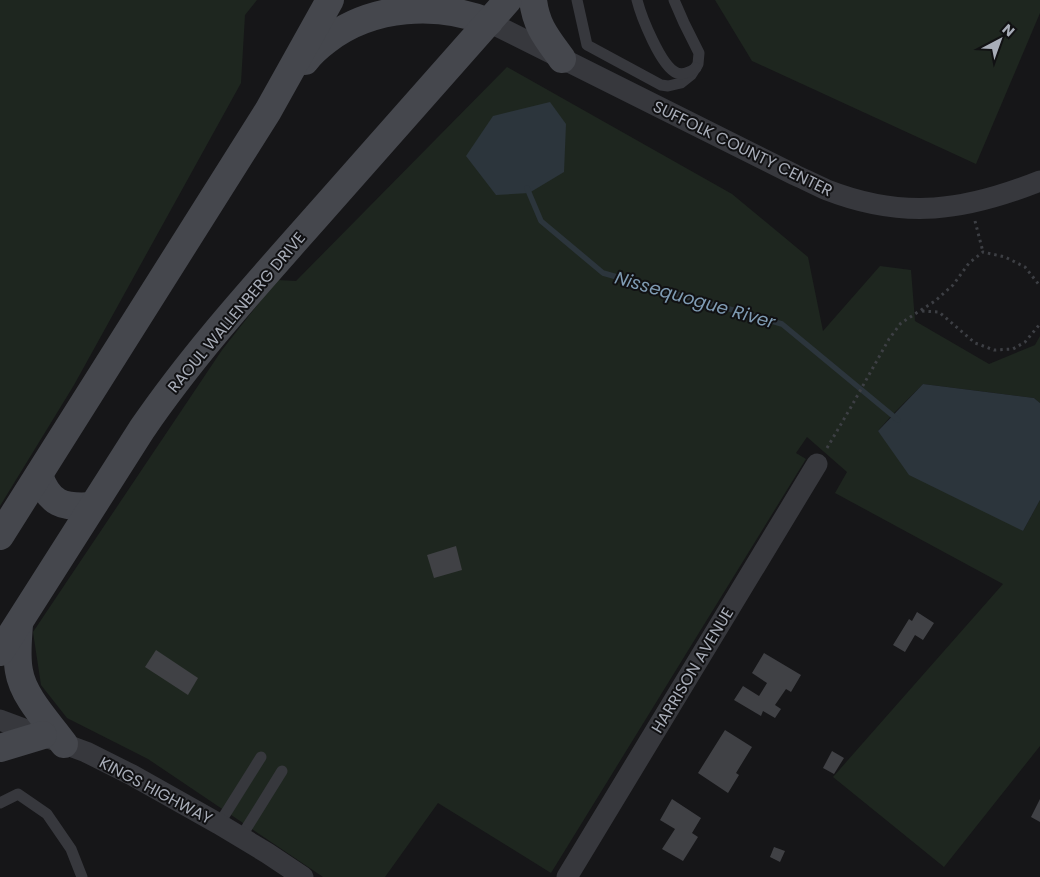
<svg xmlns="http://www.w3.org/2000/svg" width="1040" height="877" font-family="Poppins,sans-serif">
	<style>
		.green { fill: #1e261f }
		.water { fill: #2c353c }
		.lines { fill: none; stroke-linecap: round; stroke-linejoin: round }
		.stream { stroke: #2c353c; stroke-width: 5.5 }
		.building { fill: #404145 }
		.path { stroke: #3d3f44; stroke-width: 3; stroke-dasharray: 2.5 4; stroke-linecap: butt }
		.lane { stroke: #37383d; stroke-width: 11 }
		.street { stroke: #37383d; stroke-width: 21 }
		.secondary { stroke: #45474d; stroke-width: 28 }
		.labels { text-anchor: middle; stroke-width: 4; stroke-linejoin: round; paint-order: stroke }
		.street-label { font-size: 16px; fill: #a8adb8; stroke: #111113 }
		.water-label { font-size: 18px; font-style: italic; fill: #7f9bb3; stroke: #111113 }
	</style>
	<rect width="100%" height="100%" fill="#161618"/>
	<g class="green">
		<polygon points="0,0 257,0 245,15 241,83 74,385 0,506"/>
		<polygon points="715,0 1040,0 1040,13 976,164 752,61"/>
		<polygon points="507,67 732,194 808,257 823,331 880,266 911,270 915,321 989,364 1035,345 1040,336 1040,403 1034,398 923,384 892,415 878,431 1023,531 1040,500 1040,746 944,867 833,777 1003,584 835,493 847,472 807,437 796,453 806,459 551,873 438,803 385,877 323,877 148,759 67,718 41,685 33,632 222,350 277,280 296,281"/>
	</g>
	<g class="water">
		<polygon points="550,102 566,124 564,172 529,193 496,195 466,156 493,116"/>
		<polygon points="923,384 1034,398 1040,403 1040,500 1023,531 909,475 878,431"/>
	</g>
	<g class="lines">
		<polyline class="stream" points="527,188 541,221 603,273 782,324 898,420"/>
	</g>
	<g class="building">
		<polygon points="456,546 462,570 434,578 427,555"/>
		<polygon points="917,612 934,623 923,640 915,635 905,652 893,645 909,619 912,621"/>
		<polygon points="156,650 198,678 188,695 145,667"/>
		<polygon points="764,653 801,675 791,692 786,689 775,705 781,709 775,718 763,711 761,716 734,700 743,686 759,696 767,683 752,673"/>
		<polygon points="725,730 752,747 736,773 739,775 728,793 698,773"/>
		<polygon points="832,751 844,758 834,774 823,768"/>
		<polygon points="672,799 701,818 692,833 698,837 683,861 662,849 675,829 660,820"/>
		<polygon points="1040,799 1040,822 1031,817"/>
		<polygon points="774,847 785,851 780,862 770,857"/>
	</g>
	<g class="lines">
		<g class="path">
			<polyline points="975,221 983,252"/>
			<polyline points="922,311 939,312 975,343 994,350 1013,349 1025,342 1040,324"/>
			<polyline points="827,448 851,407 889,339 901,323 935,301 953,285 969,263 983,252 1005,257 1025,267 1040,286"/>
		</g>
		<g class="lane">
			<polyline points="577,0 587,45 661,85 668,86 681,83 691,75 698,64 699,53 684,23 674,0"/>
			<path d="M637,0C641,16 661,67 677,73C683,75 690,72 696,68"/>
			<polyline points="0,803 18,794 47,814 71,849 82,877"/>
			<polyline points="219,824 261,757"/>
			<polyline points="241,837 282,771"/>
		</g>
		<g class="street">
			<path d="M489,22L795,175C806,180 816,185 827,190C904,220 965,211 1040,181"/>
			<polyline points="0,720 86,752 132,775 219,824 267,853 303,877"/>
			<polyline points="567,877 817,464"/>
		</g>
		<g class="secondary">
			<path d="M533,0C536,26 547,38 562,59"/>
			<path d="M305,61C311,53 319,46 327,40C373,5 437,2 489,22"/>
			<path d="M39,475C49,504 63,508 92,506"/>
			<polyline points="0,536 268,111 330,0"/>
			<path d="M19,624C18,639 16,656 19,671C23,697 49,723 64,744"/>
			<path d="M0,652L142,429C194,353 256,285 317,216C381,144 445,72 508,0"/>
			<polyline points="0,748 43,735"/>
		</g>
	</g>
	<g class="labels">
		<g class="street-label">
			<text transform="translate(743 148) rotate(26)" y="6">SUFFOLK COUNTY CENTER</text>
			<text transform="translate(236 312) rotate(-50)" y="6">RAOUL WALLENBERG DRIVE</text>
			<text transform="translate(692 670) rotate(-59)" y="6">HARRISON AVENUE</text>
			<text transform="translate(156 790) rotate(28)" y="6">KINGS HIGHWAY</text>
		</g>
		<g class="water-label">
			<text transform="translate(695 300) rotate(16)" y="6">Nissequogue River</text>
		</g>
	</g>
	<g transform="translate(1000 40) rotate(41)" stroke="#111113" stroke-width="4" paint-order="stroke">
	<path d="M0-4L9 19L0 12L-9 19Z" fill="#a8adb8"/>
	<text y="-8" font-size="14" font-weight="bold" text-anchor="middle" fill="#a8adb8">N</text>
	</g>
</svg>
